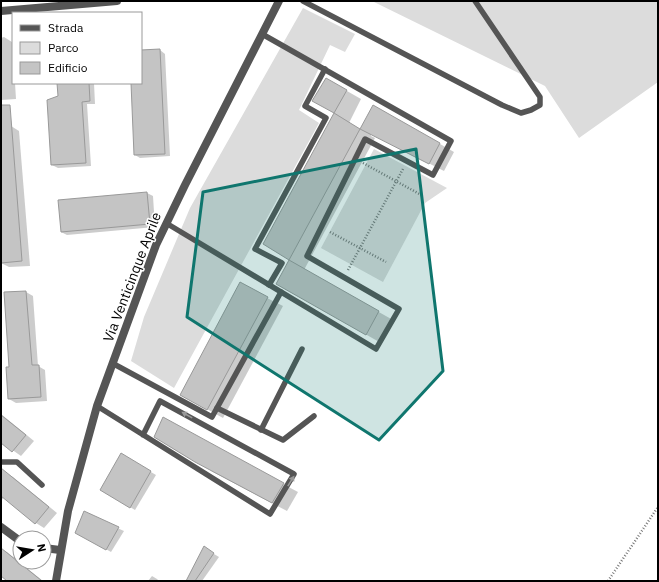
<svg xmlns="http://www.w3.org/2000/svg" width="659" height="582" font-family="'IBM Plex Sans',sans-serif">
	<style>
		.green { fill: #dcdcdc }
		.shadow { fill: #0003 }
		.building { fill: #c4c4c4; stroke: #999 }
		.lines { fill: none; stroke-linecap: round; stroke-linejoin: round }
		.path { stroke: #777; stroke-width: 2.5; stroke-dasharray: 1 2; stroke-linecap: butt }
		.service { stroke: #555; stroke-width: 5.5 }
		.minor { stroke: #555; stroke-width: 8 }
		.tertiary { stroke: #555; stroke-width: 8 }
		.oneway { fill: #999 }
		.marked { fill: #0f766e; fill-opacity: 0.2; stroke: #0f766e; stroke-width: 3; stroke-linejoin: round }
		.labels { text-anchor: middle; stroke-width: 3; stroke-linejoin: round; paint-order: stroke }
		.street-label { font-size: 14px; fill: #000; stroke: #fff }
	</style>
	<rect width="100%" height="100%" fill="#fff"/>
	<g class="green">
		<polygon points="372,1 658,1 658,82 579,138 545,86"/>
		<polygon points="303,8 355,34 345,52 330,45 299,110 319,123 174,388 131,361 144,317 190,208"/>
		<polygon points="374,149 447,188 425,203 383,282 321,248"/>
	</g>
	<g class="shadow">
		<polygon points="4,37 12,42 13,83 15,83 16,99 1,100 1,38"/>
		<polygon points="160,50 165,54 170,156 140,158 135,155 132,83 141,83 141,51"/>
		<polygon points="326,79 361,99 349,123 361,130 374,106 454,152 444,171 371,134 371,136 375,138 304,270 393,320 381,343 277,284 290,260 264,244 335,113 314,101"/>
		<polygon points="58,83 94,83 95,104 87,104 91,166 58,168 52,165 59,96"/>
		<polygon points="11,126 19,131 30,266 9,267 1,263 1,127"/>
		<polygon points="147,193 153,196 155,227 67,235 61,232 59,201"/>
		<polygon points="26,292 33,296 38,366 45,370 47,401 16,403 9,399 10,368"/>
		<polygon points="267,298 283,306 223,418 196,403"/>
		<polygon points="1,414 34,441 21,456 1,442"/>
		<polygon points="122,455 156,475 135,510 101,490"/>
		<polygon points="211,471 283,484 298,492 287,511"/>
		<polygon points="5,473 13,477 57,513 44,528 36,523 4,497 1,501 1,478"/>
		<polygon points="84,513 124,531 111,552 76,532"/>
		<polygon points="1,549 7,552 43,581 9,581 1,575"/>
		<polygon points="209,551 219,557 202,581 187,581"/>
		<polygon points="152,576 157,579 159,581 148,581"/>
	</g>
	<g class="building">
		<polygon points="160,49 165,154 134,155 131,83 141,83 141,50"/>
		<polygon points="326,78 347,90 334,113 312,101"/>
		<polygon points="57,83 89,83 90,101 82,102 86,163 51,165 47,100 58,96"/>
		<polygon points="1,105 10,105 22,261 1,263"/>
		<polygon points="373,105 440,143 429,164 360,129"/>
		<polygon points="334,113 360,129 289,260 263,244"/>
		<polygon points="147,192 150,224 61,232 58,200"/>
		<polygon points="289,260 379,311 366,335 276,284"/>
		<polygon points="240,282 268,297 207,410 180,395"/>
		<polygon points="26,291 32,365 39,365 41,397 8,399 6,367 9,367 4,292"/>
		<polygon points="1,415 26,435 12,452 1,443"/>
		<polygon points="163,417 284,483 272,503 195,462 154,437"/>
		<polygon points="121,453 151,471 130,508 100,490"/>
		<polygon points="1,468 49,507 35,524 1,496"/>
		<polygon points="84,511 119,527 106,550 75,533"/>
		<polygon points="204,546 214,553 195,581 186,581"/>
		<polygon points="1,548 42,581 7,581 1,576"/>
	</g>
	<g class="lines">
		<g class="path">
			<polyline points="363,163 423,196"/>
			<polyline points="330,232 386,262"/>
			<polyline points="348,270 403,169"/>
			<polyline points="608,581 658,507"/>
		</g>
		<g class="service">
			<polyline points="303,1 502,105 521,113 531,110 540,105 540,97 475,1"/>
			<polyline points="166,223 376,349 399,309 307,256 365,139 433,175 451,141 262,34"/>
			<polyline points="269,285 282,263 255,249 326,118 305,106 325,69"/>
			<polyline points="112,363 212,417 281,292"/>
			<polyline points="97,406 270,514 294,474 160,401 143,435"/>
			<polyline points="217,408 283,440 314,416"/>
			<polyline points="261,430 302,349"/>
			<polyline points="1,462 17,462 42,485"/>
		</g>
		<g class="minor">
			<polyline points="1,11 117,1"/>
			<polyline points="1,527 20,541"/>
			<polyline points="44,548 60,550"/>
		</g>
		<polyline class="tertiary" points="56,581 68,511 97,406 156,245 185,185 279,1"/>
	</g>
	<defs><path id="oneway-solid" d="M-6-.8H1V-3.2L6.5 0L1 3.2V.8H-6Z"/></defs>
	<g class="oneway">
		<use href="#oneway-solid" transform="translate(187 415) rotate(-151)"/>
		<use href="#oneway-solid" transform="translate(291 481) rotate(-58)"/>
	</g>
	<path class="marked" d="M416,149L443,371L379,440L187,317L203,192Z"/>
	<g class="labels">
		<g class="street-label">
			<text transform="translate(132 277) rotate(-69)" y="5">Via Venticinque Aprile</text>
		</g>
	</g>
	<rect width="659" height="582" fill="none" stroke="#000000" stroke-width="4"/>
	<rect x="12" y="12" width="130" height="72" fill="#ffffff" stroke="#999999"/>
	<rect x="20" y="25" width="20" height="6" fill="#555555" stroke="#999999"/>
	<text x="48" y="32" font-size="12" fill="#000000">Strada</text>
	<rect x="20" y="42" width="20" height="12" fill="#dcdcdc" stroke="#999999"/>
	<text x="48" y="52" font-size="12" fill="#000000">Parco</text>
	<rect x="20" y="62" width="20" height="12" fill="#c4c4c4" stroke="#999999"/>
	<text x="48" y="72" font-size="12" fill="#000000">Edificio</text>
	<g transform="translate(32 550) rotate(78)"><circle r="19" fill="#ffffff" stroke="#999999"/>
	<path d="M0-3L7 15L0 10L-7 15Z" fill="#000000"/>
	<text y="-6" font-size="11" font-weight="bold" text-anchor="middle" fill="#000000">N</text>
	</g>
</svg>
